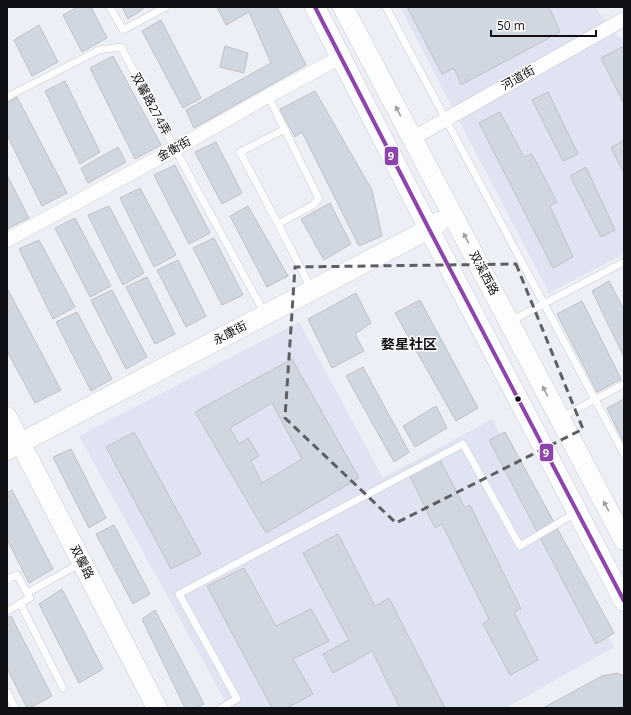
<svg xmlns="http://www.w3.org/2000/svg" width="631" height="715" font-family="'Open Sans','Noto Sans SC',sans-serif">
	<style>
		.built { fill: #e0e3f2 }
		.building { fill: #d0d7e1; stroke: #bec1c6; fill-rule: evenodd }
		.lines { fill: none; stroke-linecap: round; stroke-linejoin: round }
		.lane-casing { stroke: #c8cacf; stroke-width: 8 }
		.street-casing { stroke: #c8cacf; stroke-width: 15 }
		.secondary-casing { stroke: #c8cacf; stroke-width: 21 }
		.lane { stroke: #fcfdfe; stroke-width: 7 }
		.street { stroke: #fcfdfe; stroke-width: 14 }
		.secondary { stroke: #fcfdfe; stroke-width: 20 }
		.bus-1-casing { stroke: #fff; stroke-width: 7 }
		.bus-1 { stroke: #8e44ad; stroke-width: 4 }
		.oneway { fill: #9e9fa1 }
		.marked { fill: none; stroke: #5d5f64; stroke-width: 3; stroke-dasharray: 8 5; stroke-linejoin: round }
		.bus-dot { fill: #101116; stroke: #fff; stroke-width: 1.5 }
		.labels { text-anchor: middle; stroke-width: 3; stroke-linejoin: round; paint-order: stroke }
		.street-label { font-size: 12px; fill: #101116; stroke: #fff }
		.quarter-label { font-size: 14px; font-weight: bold; fill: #101116; stroke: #fff }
		.line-badge { stroke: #fff; stroke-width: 1.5 }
		.badge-label { font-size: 11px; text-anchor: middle; font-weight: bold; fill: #fff }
	</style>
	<rect width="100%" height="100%" fill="#edeff6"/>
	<g class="built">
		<polygon points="400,7 595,7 620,38 624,36 624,254 549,293"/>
		<polygon points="299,322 383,478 492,419 614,647 506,708 229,708 79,436"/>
	</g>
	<g class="building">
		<polygon points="77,7 91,7 107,38 82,52 63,15"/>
		<polygon points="122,7 144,7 144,8 128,19"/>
		<polygon points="217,7 277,7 306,65 194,128 186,110 271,63 249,12 226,25"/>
		<polygon points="407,7 549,7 560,32 461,85 454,68 442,74"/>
		<polygon points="161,20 201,98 183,108 142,31"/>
		<polygon points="39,25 58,62 32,76 14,40"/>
		<polygon points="225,46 248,53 244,73 220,67"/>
		<polygon points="624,46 624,104 601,58"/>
		<polygon points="113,56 161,145 135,159 90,68"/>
		<polygon points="65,81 100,152 80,164 45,91"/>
		<polygon points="315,91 372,190 382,236 359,246 302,132 295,137 280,109"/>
		<polygon points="548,92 578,154 563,161 532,100"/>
		<polygon points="17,97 67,193 42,206 7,135 7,103"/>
		<polygon points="500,112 524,157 532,154 557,202 550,206 573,257 553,268 479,123"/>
		<polygon points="624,140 624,173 611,148"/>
		<polygon points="216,142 242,193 222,204 195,152"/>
		<polygon points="118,147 126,162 88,183 81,168"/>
		<polygon points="175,165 210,233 189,244 154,175"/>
		<polygon points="586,167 615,230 601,237 570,176"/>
		<polygon points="7,175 29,218 7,229"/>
		<polygon points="140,188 176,255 154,267 120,198"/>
		<polygon points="330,203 351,244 324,260 301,219"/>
		<polygon points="109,206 144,273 123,285 88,215"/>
		<polygon points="248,206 288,276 267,287 230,216"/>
		<polygon points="75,218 111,286 90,297 55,228"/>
		<polygon points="214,238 243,295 222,305 193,248"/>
		<polygon points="39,240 75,307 53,319 19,249"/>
		<polygon points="178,260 206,316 186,327 157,270"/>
		<polygon points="147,277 175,334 155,344 126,287"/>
		<polygon points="609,281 624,310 624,357 592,291"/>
		<polygon points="7,288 61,390 35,403 7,351"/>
		<polygon points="112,290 147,357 126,369 91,300"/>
		<polygon points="356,293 371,323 355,334 364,351 332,368 308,319"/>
		<polygon points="420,300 478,408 456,421 395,313"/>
		<polygon points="582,301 621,379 597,392 557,314"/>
		<polygon points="77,312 112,379 91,391 56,322"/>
		<path d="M292,359L359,478L266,533L195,412ZM272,403L302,459L262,483L251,461L259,456L248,438L239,444L230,428Z"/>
		<polygon points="363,367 409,452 394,462 346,376"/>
		<polygon points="624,399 624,443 607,408"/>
		<polygon points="436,406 447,428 415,447 403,426"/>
		<polygon points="134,432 201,554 171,569 106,447"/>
		<polygon points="505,432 614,633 596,644 489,440"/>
		<polygon points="71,449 106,518 89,528 53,457"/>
		<polygon points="439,458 465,508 470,505 521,609 514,612 538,660 510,675 483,624 489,619 442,524 435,528 409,474"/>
		<polygon points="12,490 53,569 29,583 7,539 7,493"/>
		<polygon points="114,525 150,594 133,604 96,534"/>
		<polygon points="338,534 375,606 389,598 445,708 400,708 372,651 333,673 323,654 349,640 303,553"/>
		<polygon points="244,568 276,626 311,609 329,641 293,659 313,694 287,708 272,708 207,586"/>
		<polygon points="62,589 103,669 79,683 39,604"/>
		<polygon points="155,610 204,704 196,708 185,708 142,619"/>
		<polygon points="11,616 52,696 30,708 27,708 7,668 7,618"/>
		<polygon points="617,673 624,676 624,708 543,708 602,676"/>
	</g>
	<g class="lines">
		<defs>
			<g id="lane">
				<polyline points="110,7 123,30 166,7"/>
				<polyline points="386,7 624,454"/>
				<polyline points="268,96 319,199 313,205 278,224"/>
				<polyline points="7,97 99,50 121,47 175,149 265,314"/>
				<polyline points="285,129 240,152 278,224 311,288"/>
				<polyline points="509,322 624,262"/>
				<polyline points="560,418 624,384"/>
				<polyline points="7,580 17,575 30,598 7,611"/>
				<polyline points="27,593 81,563"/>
				<polyline points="20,603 63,688"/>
				<polyline points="7,692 15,708"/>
				<polyline points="221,708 237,699 179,594 463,444 520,546 577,512"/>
			</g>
			<g id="street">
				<polyline points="413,138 624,19"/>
				<polyline points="7,240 175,149 268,96 341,57"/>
			</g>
			<g id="secondary">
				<polyline points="315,7 429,229 624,601"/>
				<polyline points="343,7 624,540"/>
				<polyline points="7,417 157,708"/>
				<polyline points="7,450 429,229 439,222"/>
			</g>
		</defs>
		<use href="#lane" class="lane-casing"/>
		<use href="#street" class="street-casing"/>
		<use href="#secondary" class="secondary-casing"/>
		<use href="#lane" class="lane"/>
		<use href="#street" class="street"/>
		<use href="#secondary" class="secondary"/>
		<defs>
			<polyline id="bus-1" points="315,7 429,229 624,601"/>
		</defs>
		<use href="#bus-1" class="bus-1-casing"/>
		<use href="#bus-1" class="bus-1"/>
	</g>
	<defs><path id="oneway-solid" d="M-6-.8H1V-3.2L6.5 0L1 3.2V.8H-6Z"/></defs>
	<g class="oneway">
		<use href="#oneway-solid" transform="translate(398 111) rotate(-118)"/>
		<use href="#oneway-solid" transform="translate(466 238) rotate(-118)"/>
		<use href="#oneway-solid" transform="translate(545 391) rotate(-118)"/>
		<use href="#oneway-solid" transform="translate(606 506) rotate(-118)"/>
	</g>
	<path class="marked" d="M516,264L583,429L396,523L285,418L295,267Z"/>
	<circle class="bus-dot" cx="518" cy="399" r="3.5"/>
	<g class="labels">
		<g class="street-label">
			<text transform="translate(518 78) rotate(-29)" y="4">河道街</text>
			<text transform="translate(151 104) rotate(62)" y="4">双馨路274弄</text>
			<text transform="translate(174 149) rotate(-29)" y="4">金衡街</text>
			<text transform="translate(484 273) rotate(62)" y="4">双溪西路</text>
			<text transform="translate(230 333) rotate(-28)" y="4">永康街</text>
			<text transform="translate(82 562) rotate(63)" y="4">双馨路</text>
		</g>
		<g class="quarter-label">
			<text x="409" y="349">婺星社区</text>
		</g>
	</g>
	<g class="line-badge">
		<rect x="384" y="146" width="15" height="20" rx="4" fill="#8e44ad"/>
		<rect x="539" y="443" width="15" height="19" rx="4" fill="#8e44ad"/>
	</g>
	<g class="badge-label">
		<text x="391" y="160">9</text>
		<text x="546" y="457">9</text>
	</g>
	<rect width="631" height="715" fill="none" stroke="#101116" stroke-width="16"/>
	<path d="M491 30v6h105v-6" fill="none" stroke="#101116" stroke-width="2"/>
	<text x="497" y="30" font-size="12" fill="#101116" stroke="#ffffff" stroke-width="3" paint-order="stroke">50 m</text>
</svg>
